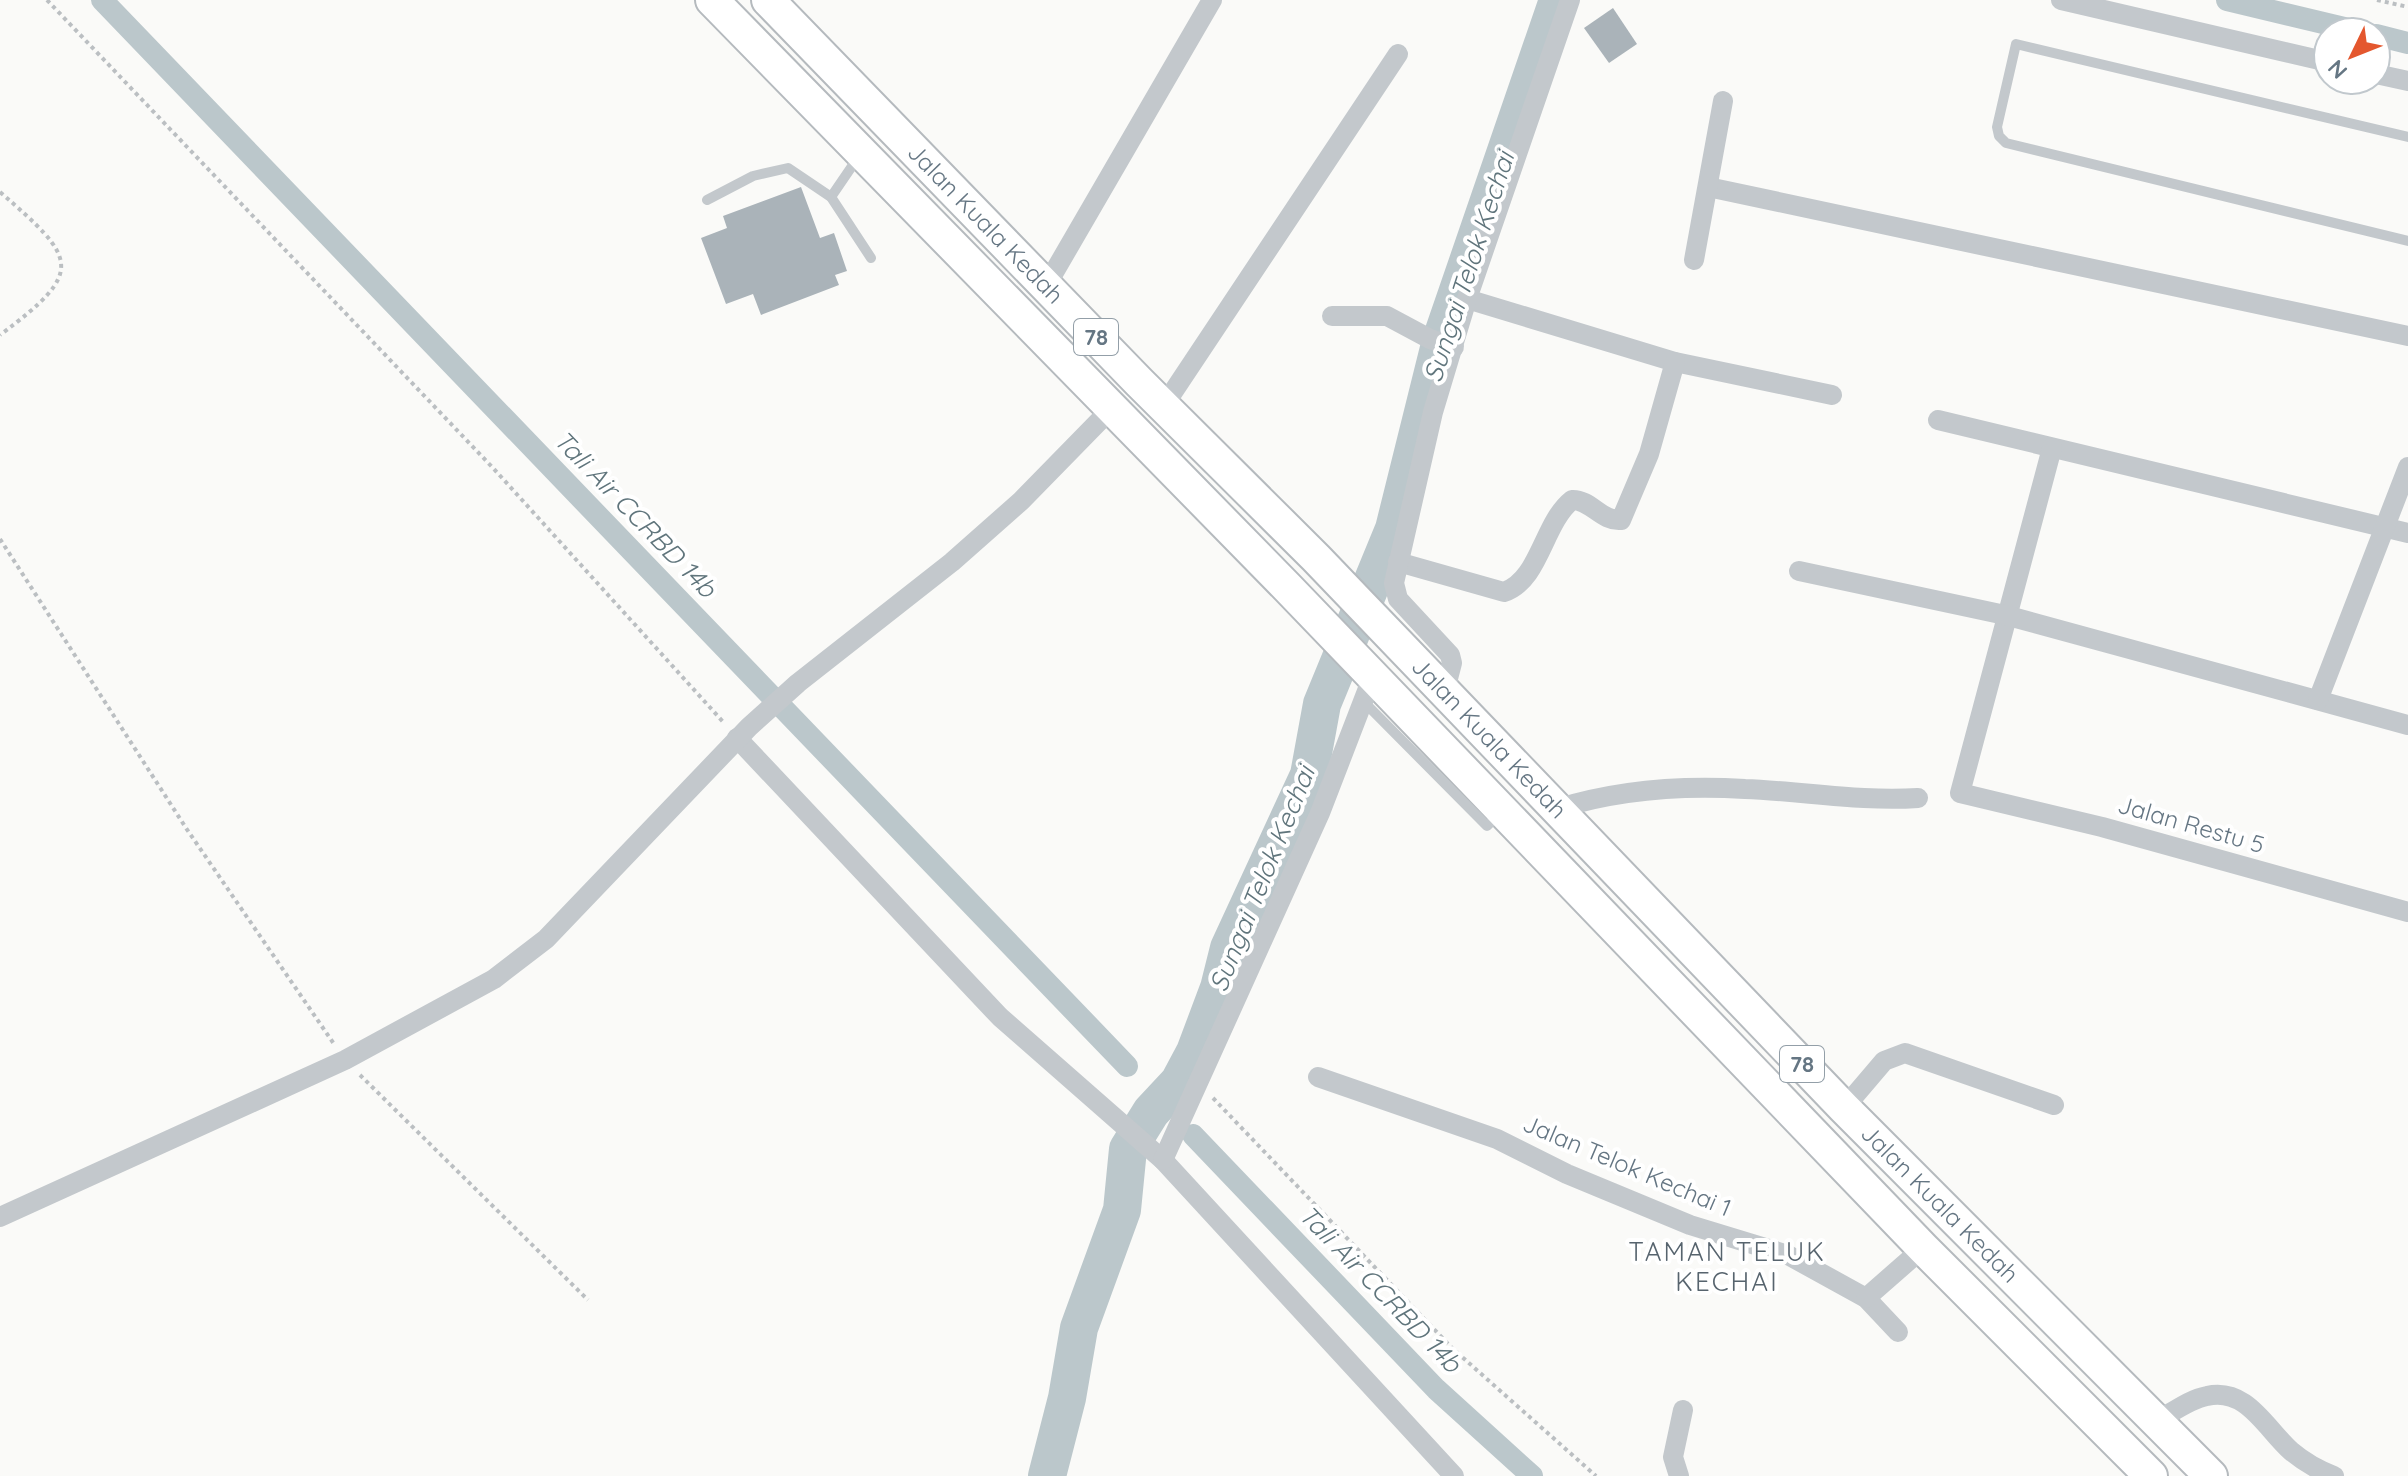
<svg xmlns="http://www.w3.org/2000/svg" width="2408" height="1476" font-family="Quicksand,sans-serif">
	<style>
		.lines { fill: none; stroke-linecap: round; stroke-linejoin: round }
		.canal { stroke: #bbc7cb; stroke-width: 22 }
		.river { stroke: #bbc7cb; stroke-width: 38 }
		.building { fill: #aab3b9 }
		.primary-casing { stroke: #b5babe; stroke-width: 36 }
		.path { stroke: #bbbfc2; stroke-width: 4; stroke-dasharray: 4 4; stroke-linecap: butt }
		.lane { stroke: #c3c8cc; stroke-width: 10 }
		.street { stroke: #c3c8cc; stroke-width: 20 }
		.primary { stroke: #fff; stroke-width: 32 }
		.labels { text-anchor: middle; stroke-width: 8; stroke-linejoin: round; paint-order: stroke }
		.shield { fill: #fff; stroke: #939fa8; stroke-width: 2 }
		.shield-label { font-size: 22px; font-weight: bold; fill: #657683 }
		.street-label { font-size: 24px; fill: #657683; stroke: #fff }
		.water-label { font-size: 26px; font-style: italic; fill: #60757c; stroke: #fff }
		.neighbourhood-label { font-size: 26px; letter-spacing: 2px; fill: #57646e; stroke: #fff }
	</style>
	<rect width="100%" height="100%" fill="#fafaf8"/>
	<g class="lines">
		<g class="canal">
			<polyline points="102,0 1127,1066"/>
			<polyline points="2227,0 2361,32"/>
			<polyline points="2376,35 2408,43"/>
			<polyline points="1193,1135 1436,1389 1532,1476"/>
		</g>
		<polyline class="river" points="1047,1476 1067,1398 1079,1328 1122,1210 1128,1149 1151,1112 1179,1082 1195,1052 1219,988 1229,948 1309,775 1322,704 1394,529 1441,340 1558,0"/>
	</g>
	<g class="building">
		<polygon points="1613,8 1637,44 1609,63 1584,28"/>
		<polygon points="801,187 820,238 834,233 847,271 835,275 839,285 761,315 753,294 726,304 701,238 727,228 723,216"/>
	</g>
	<g class="lines">
		<defs>
			<g id="primary">
				<polyline points="712,0 1287,587 1923,1248 2151,1476"/>
				<path id="s1" d="M768,0L1139,382L1316,558L1844,1108L2211,1476"/>
			</g>
		</defs>
		<use href="#primary" class="primary-casing"/>
		<g class="path">
			<polyline points="47,0 494,469 725,724"/>
			<polyline points="2377,0 2408,7"/>
			<path d="M0,192C77,259 86,271 0,335"/>
			<polyline points="0,539 186,828 334,1044"/>
			<polyline points="360,1075 588,1300"/>
			<polyline points="1213,1098 1452,1348 1596,1476"/>
		</g>
		<g class="lane">
			<polyline points="2408,137 2016,44 1997,127 1999,136 2006,143 2408,241"/>
			<polyline points="831,197 859,156"/>
			<polyline points="707,200 753,176 788,168 831,197 871,258"/>
			<polyline points="1364,702 1487,826 1500,813"/>
		</g>
		<g class="street">
			<polyline points="2061,0 2328,62"/>
			<polyline points="2376,74 2408,81"/>
			<polyline points="1708,187 2408,336"/>
			<polyline points="1694,260 1723,101"/>
			<polyline points="1046,286 1212,0"/>
			<polyline points="1467,299 1675,362 1832,395"/>
			<polyline points="1332,316 1387,316 1430,339 1454,347"/>
			<polyline points="1165,404 1398,54"/>
			<polyline points="1938,420 2408,533"/>
			<polyline points="2052,448 1960,793 2102,827 2408,912"/>
			<path d="M1398,562L1504,592C1540,580 1543,523 1572,500C1590,499 1602,522 1621,520L1649,454L1675,362"/>
			<polyline points="1799,571 2005,615 2408,725"/>
			<polyline points="1444,694 1452,663 1450,655 1398,599 1394,583 1433,412 1467,299 1570,0"/>
			<polyline points="2318,700 2408,467"/>
			<polyline points="737,738 1000,1017 1163,1160 1454,1476"/>
			<path d="M1556,809C1617,790 1681,785 1745,789C1802,791 1861,802 1918,798"/>
			<polyline points="1318,1077 1497,1139 1567,1174 1690,1225 1788,1255 1866,1298 1898,1332"/>
			<polyline points="1844,1108 1884,1061 1905,1053 2054,1105"/>
			<polyline points="1163,1160 1320,813 1372,678"/>
			<polyline points="0,1217 345,1060 494,979 546,939 749,727 798,683 952,562 1021,501 1110,410"/>
			<polyline points="1866,1298 1923,1248"/>
			<path d="M2157,1421C2173,1412 2190,1399 2207,1396C2247,1387 2266,1429 2291,1451C2304,1462 2318,1470 2334,1476"/>
			<polyline points="1679,1476 1673,1457 1683,1410"/>
		</g>
		<use href="#primary" class="primary"/>
	</g>
	<g class="labels">
		<g class="shield">
			<rect x="1074" y="319" width="44" height="36" rx="6"/>
			<rect x="1780" y="1046" width="44" height="36" rx="6"/>
		</g>
		<g class="shield-label">
			<text x="1096" y="345">78</text>
			<text x="1802" y="1072">78</text>
		</g>
		<g class="street-label">
			<text dy="8" stroke="none"><textPath href="#s1" startOffset="312">Jalan Kuala Kedah</textPath></text>
			<text dy="8" stroke="none"><textPath href="#s1" startOffset="1032">Jalan Kuala Kedah</textPath></text>
			<text transform="translate(2191 825) rotate(16)" y="8">Jalan Restu 5</text>
			<text transform="translate(1627 1166) rotate(23)" y="8">Jalan Telok Kechai 1</text>
			<text dy="8" stroke="none"><textPath href="#s1" startOffset="1680">Jalan Kuala Kedah</textPath></text>
		</g>
		<g class="water-label">
			<text transform="translate(1469 267) rotate(-72)" y="9">Sungai Telok Kechai</text>
			<text transform="translate(635 514) rotate(46)" y="9">Tali Air CCRBD 14b</text>
			<text transform="translate(1262 879) rotate(-68)" y="9">Sungai Telok Kechai</text>
			<text transform="translate(1380 1289) rotate(46)" y="9">Tali Air CCRBD 14b</text>
		</g>
		<g class="neighbourhood-label">
			<text x="1727" y="1261">TAMAN TELUK<tspan x="1727" dy="30">KECHAI</tspan></text>
		</g>
	</g>
	<g transform="translate(2352 56) rotate(227)"><circle r="38" fill="#ffffff" stroke="#c1c8cd" stroke-width="2"/>
	<path d="M0-6L14 30L0 20L-14 30Z" fill="#e4572e"/>
	<text y="-12" font-size="22" font-weight="bold" text-anchor="middle" fill="#657683">N</text>
	</g>
</svg>
